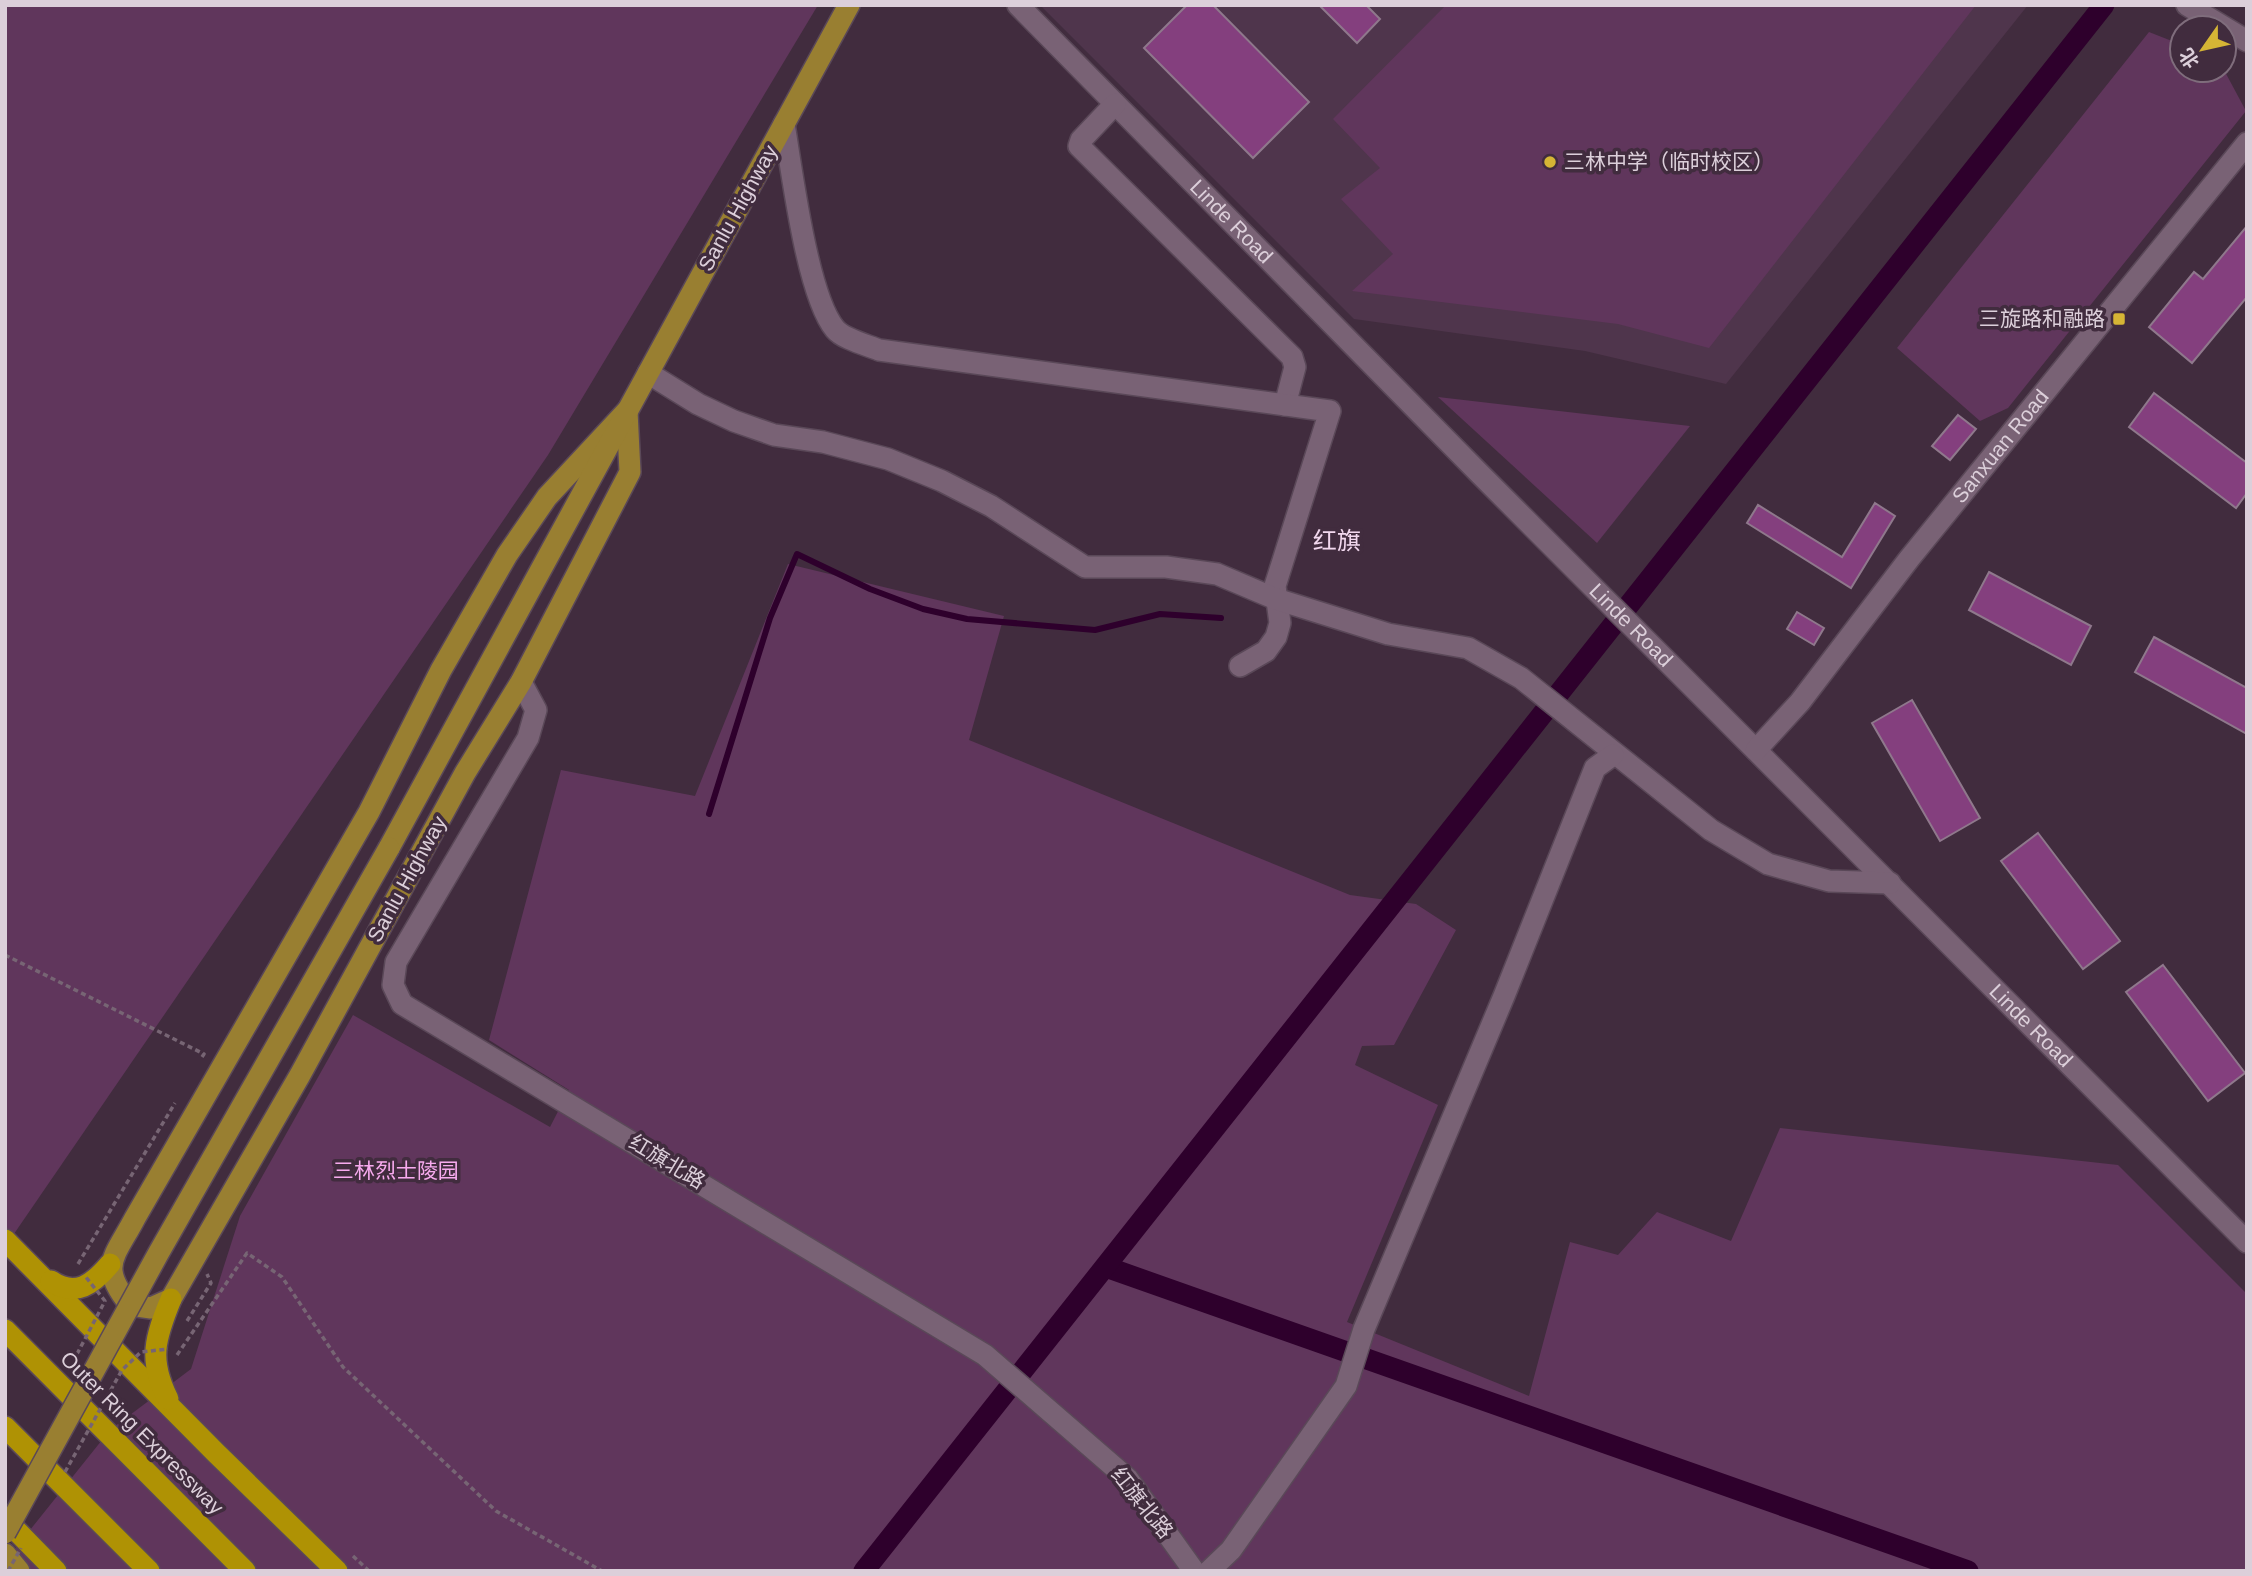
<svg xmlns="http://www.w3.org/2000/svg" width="2252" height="1576" font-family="Arial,'Noto Sans SC',sans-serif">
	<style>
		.built { fill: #4f354c }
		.green { fill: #60365c }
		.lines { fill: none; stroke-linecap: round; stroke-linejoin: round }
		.stream { stroke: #2e002c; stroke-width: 6 }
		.canal { stroke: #2e002c; stroke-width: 21 }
		.building { fill: #843f7e; stroke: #8f788c; stroke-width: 2 }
		.minor-casing { stroke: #5a4858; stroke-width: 24 }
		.major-casing { stroke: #5a4858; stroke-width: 24 }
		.highway-casing { stroke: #5a4858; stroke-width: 24 }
		.path { stroke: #776574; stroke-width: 3.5; stroke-dasharray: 5 3.5; stroke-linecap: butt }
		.minor { stroke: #796275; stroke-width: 21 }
		.major { stroke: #997f31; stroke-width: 21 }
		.highway { stroke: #af9204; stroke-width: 21 }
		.major-bridge-casing { stroke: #5a4858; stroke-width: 24; stroke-linecap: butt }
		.path-bridge { stroke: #776574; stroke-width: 3.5; stroke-dasharray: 5 3.5; stroke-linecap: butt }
		.major-bridge { stroke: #997f31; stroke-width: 21 }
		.poi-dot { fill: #d5b535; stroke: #412c3e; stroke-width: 2.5 }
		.labels { text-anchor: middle; stroke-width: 7; stroke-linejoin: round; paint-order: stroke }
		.poi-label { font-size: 21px; fill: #dccfda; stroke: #412c3e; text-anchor: start }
		.street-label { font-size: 21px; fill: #dccfda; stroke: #412c3e }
		.park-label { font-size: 21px; fill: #f7aaee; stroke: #412c3e }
		.quarter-label { font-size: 24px; fill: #f2d8ee; stroke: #412c3e }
	</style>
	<rect width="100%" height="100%" fill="#412c3e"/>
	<polygon class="built" points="1040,5 2028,5 1726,384 1585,351 1354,319"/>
	<g class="green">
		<polygon points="5,5 818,5 548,455 5,1247"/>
		<polygon points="1446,5 1976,5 1709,348 1618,324 1352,291 1393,254 1341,199 1380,168 1333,119"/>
		<polygon points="2149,32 2182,45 2182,70 2224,70 2246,111 2008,408 1980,421 1897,348"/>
		<polygon points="1438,397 1690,426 1597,543"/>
		<polygon points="788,564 1004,616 969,740 1350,895 1416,904 1456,930 1394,1045 1362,1046 1355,1065 1438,1105 1347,1322 1529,1396 1570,1242 1618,1255 1657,1212 1731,1241 1780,1128 2118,1165 2247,1294 2247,1571 25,1571 10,1555 110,1430 191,1369 240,1216 353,1015 550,1127 569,1090 489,1040 561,770 695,796"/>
	</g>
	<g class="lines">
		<polyline class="stream" points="709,814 770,618 797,554 870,589 923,609 967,619 1095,630 1160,614 1221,618"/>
		<g class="canal">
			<polyline points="1106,1267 1968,1571"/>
			<polyline points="864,1571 2104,5"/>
		</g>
	</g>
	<g class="building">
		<polygon points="1187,5 1213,5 1309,102 1253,158 1144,48"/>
		<polygon points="1319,5 1366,5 1380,19 1357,43"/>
		<polygon points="2247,226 2247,297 2192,363 2149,327 2194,272 2203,279"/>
		<polygon points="2154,393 2247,463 2247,493 2236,508 2129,427"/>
		<polygon points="1958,415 1976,429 1950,460 1932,446"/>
		<polygon points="1875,503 1895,516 1851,588 1747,523 1758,505 1842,557"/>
		<polygon points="1989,572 2091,626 2071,665 1969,610"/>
		<polygon points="1797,612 1824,628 1814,645 1787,629"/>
		<polygon points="2154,637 2247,688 2247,734 2135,672"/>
		<polygon points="1912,700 1980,818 1940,841 1872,723"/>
		<polygon points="2038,833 2120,941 2083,969 2001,861"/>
		<polygon points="2163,965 2245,1073 2208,1101 2126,992"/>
	</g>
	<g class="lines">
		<defs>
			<g id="minor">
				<path id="s1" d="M1018,5L1480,474L2247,1242"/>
				<polyline points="2187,5 2247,41"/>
				<polyline points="1115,104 1081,140 1079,146 1292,357 1295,367 1285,405"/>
				<path d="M784,124C792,171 807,295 835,329C843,339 867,345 879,350L1330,411L1275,586L1280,623L1276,637L1266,651L1240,666"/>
				<polyline points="648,373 698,404 734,421 774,435 823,442 888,459 942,481 991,506 1085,567 1166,567 1217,574 1276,599 1388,634 1468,648 1521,678 1711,830 1768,864 1829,881 1890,883"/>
				<polyline points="521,682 536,710 528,738 396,962 393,985 402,1004 985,1355 1128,1479 1194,1571"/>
				<path id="s2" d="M1756,750L1800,702L1909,559L2247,143"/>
				<polyline points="1209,1571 1231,1550 1346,1386 1364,1329 1504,996 1595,768 1613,755"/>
			</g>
			<g id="major">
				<path d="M627,411L630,472L521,682L465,773L300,1075L171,1299L151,1308L130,1305C98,1266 114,1258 135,1218L369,812L441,670L507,555L547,497Z"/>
				<polyline points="389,848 849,5"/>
				<polyline points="5,1554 19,1571"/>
			</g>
			<g id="highway">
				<polyline points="5,1240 216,1453 337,1571"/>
				<path d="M51,1281C76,1298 93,1284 110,1264"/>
				<polyline points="5,1330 245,1571"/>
				<path d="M168,1399C148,1360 155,1338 171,1299"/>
				<polyline points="5,1427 149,1571"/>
				<polyline points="5,1519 56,1571"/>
			</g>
		</defs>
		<use href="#minor" class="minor-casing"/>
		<use href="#major" class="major-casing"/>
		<use href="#highway" class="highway-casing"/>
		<g class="path">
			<polyline points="5,955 204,1054 202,1057"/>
			<polyline points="78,1264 175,1103"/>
			<polyline points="187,1321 211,1283 207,1274"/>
			<polyline points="177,1355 247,1253 282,1277 343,1367 496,1511 602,1571"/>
			<polyline points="353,1556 369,1571"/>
		</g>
		<use href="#minor" class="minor"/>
		<use href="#major" class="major"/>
		<use href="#highway" class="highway"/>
		<defs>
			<polyline id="major-bridge" points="5,1533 158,1254 389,848"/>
		</defs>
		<use href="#major-bridge" class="major-bridge-casing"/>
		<g class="path-bridge">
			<polyline points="77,1354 105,1301 85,1276"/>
			<polyline points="65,1472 122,1370 141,1352 168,1349"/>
			<polyline points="8,1571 21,1548"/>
		</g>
		<use href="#major-bridge" class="major-bridge"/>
	</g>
	<g class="poi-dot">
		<circle cx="1550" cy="162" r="7"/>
		<rect x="2112" y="312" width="14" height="14" rx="3.5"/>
	</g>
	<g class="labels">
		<g class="poi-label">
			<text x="1564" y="169">三林中学（临时校区）</text>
			<text x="2105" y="326" text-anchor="end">三旋路和融路</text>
		</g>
		<g class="street-label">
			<text transform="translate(738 208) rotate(-61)" y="7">Sanlu Highway</text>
			<text dy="7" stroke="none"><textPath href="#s1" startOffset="304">Linde Road</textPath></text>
			<text dy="7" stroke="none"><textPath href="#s2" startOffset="390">Sanxuan Road</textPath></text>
			<text dy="7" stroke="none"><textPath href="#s1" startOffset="872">Linde Road</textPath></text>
			<text transform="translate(407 879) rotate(-61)" y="7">Sanlu Highway</text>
			<text dy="7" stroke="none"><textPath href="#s1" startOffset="1438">Linde Road</textPath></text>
			<text transform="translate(667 1162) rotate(31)" y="7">红旗北路</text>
			<text transform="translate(142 1433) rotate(45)" y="7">Outer Ring Expressway</text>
			<text transform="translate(1142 1503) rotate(51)" y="7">红旗北路</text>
		</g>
		<g class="park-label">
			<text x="396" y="1178">三林烈士陵园</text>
		</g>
		<g class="quarter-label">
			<text x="1337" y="549">红旗</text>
		</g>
	</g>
	<rect width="2252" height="1576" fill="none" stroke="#dccfda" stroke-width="14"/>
	<g transform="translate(2203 49) rotate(236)"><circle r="33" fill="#412c3e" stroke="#7f6d7c" stroke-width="2"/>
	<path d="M0-5L12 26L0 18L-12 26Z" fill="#d5b535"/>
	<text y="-10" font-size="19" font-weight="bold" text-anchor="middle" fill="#dccfda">北</text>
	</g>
</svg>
